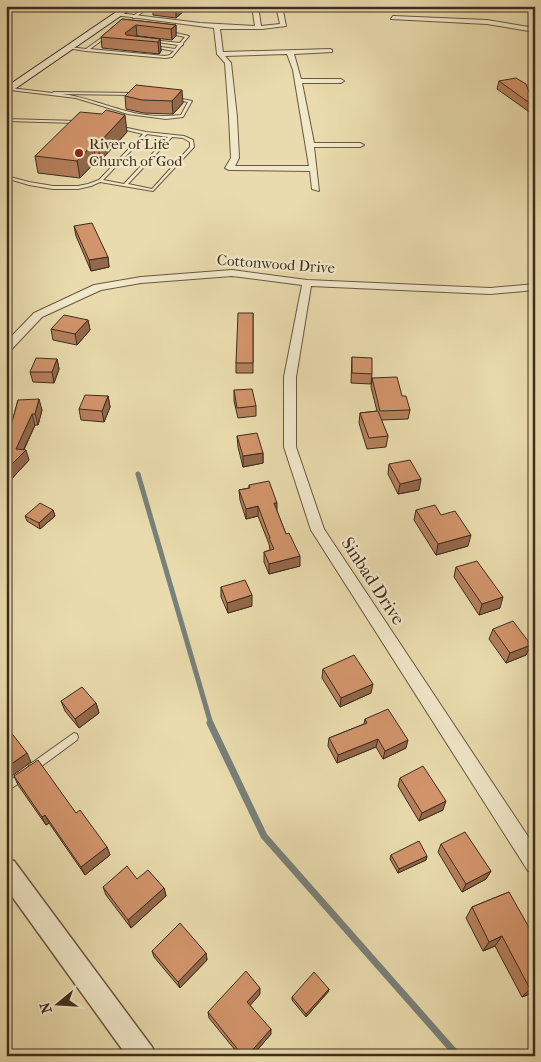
<svg xmlns="http://www.w3.org/2000/svg" width="541" height="1062" font-family="'IM FELL French Canon',serif">
	<style>
		.lines { fill: none; stroke-linecap: round; stroke-linejoin: round }
		.stream-far1 { stroke: #78807a; stroke-width: 5 }
		.stream { stroke: #78807a; stroke-width: 7 }
		.service-casing { stroke: #685842; stroke-width: 2 }
		.minor-casing { stroke: #685842; stroke-width: 2 }
		.tertiary-casing { stroke: #685842; stroke-width: 3 }
		.secondary-casing { stroke: #3d2d1e; stroke-width: 2 }
		.service { fill: #f1e8ca; fill-rule: evenodd }
		.minor { fill: #f1e8ca; fill-rule: evenodd }
		.tertiary { fill: #f1e8ca; fill-rule: evenodd }
		.secondary { fill: #f1e8ca; fill-rule: evenodd }
		.wall { fill: #b57f5c; stroke: #3d2d1e }
		.shaded-wall { fill: #93684b; stroke: #3d2d1e }
		.building { fill: #d2946b; stroke: #3d2d1e }
		.poi-dot { fill: #8f2418; stroke: #f1e8ca; stroke-width: 2 }
		.labels { text-anchor: middle; stroke-width: 4.5; stroke-linejoin: round; paint-order: stroke }
		.far-poi-label { font-size: 15px; fill: #3d2d1e; stroke: #f1e8ca; text-anchor: start }
		.far-street-label { font-size: 15px; fill: #3d2d1e; stroke: #f1e8ca }
		.street-label { font-size: 18px; fill: #3d2d1e; stroke: #f1e8ca }
	</style>
	<rect width="100%" height="100%" fill="#e9dbad"/>
	<filter id="stains"><feTurbulence type="fractalNoise" baseFrequency=".004" numOctaves="4"/><feColorMatrix values="0 0 0 0 .2 0 0 0 0 .09 0 0 0 0 .02 0 0 0 .5 -.17"/></filter>
	<radialGradient id="worn" r=".72"><stop offset=".6" stop-color="#630" stop-opacity="0"/><stop offset="1" stop-color="#630" stop-opacity=".3"/></radialGradient>
	<g class="lines">
		<polyline class="stream-far1" points="138,474 211,724"/>
		<polyline class="stream" points="210,723 264,836 458,1056"/>
		<defs>
			<g id="service">
				<polygon points="147,6 150,6 135,18 133,18 133,16"/>
				<polygon points="167,31 189,36 183,43 183,45 182,45 172,57 165,58 86,51 67,48 69,47 86,49 108,33 109,35 90,49 165,56 170,55 174,51 152,47 154,46 175,49 178,45 150,41 152,40 180,43 185,37 167,33"/>
				<path d="M11,88L52,93L54,92L135,93L137,94L136,95L62,94C84,97 104,105 126,111C143,116 163,117 181,115L188,102L172,99V97L192,101L183,117L166,119L128,114L76,98L10,90Z"/>
				<polygon points="6,119 78,121 80,122 78,123 6,121"/>
				<path d="M118,126L146,132L184,136L193,140L194,147L153,191L100,182L91,186L78,189H53L29,185L6,178V176L29,182L53,186H78L88,184L99,180L143,134L118,128ZM147,134L168,137L124,184L103,180ZM172,137L183,138L190,142V147L152,189L128,184Z"/>
				<polygon points="6,136 9,137 9,139 6,140"/>
				<polygon points="74,733 77,734 78,737 77,740 35,771 32,772 29,771 28,768 29,765"/>
				<polygon points="22,772 25,773 26,776 25,779 6,792 6,783"/>
			</g>
			<g id="minor">
				<path d="M252,6H258L261,26L280,24L276,6H282L286,26L262,29H220L223,52L330,49L332,50V52L294,54L301,79H341L344,81L341,83H302L314,143H360L364,145L360,147H314L319,191L312,189L310,171L229,170L225,168L231,158L229,117L225,63L217,54L214,28L115,15L118,13L200,23L255,26ZM287,54L293,70L309,166H235L239,158L237,117L231,63L225,56Z"/>
				<polygon points="393,16 487,20 535,28 535,32 487,24 391,19"/>
				<polygon points="232,270 307,280 490,288 535,284 535,290 490,294 311,286 296,377 296,447 324,529 535,847 535,873 528,871 311,530 284,447 284,377 302,285 232,276 141,283 101,290 42,317 10,351 6,352 6,342 34,313 94,285 141,277"/>
			</g>
			<polygon id="tertiary" points="6,858 14,861 152,1047 156,1056 127,1056 6,888"/>
			<polygon id="secondary" points="125,6 135,6 6,95 6,87"/>
		</defs>
		<use href="#service" class="service-casing"/>
		<use href="#minor" class="minor-casing"/>
		<use href="#tertiary" class="tertiary-casing"/>
		<use href="#secondary" class="secondary-casing"/>
		<use href="#service" class="service"/>
		<use href="#minor" class="minor"/>
		<use href="#tertiary" class="tertiary"/>
		<use href="#secondary" class="secondary"/>
	</g>
	<g class="wall">
		<polygon points="156,6 189,6 176,18 153,15 153,9"/>
		<polygon points="122,19 176,25 176,36 172,40 137,36 160,39 161,51 159,54 102,48 101,37"/>
		<polygon points="499,81 529,92 535,91 535,116 497,89"/>
		<polygon points="136,85 183,103 173,114 144,113 126,109 125,96"/>
		<polygon points="127,132 100,161 96,161 80,178 38,173 35,156"/>
		<polygon points="74,226 108,257 109,267 91,271 76,236"/>
		<polygon points="253,313 253,373 236,373 236,363"/>
		<polygon points="88,320 90,330 77,345 53,340 51,329"/>
		<polygon points="352,357 372,374 371,384 351,383"/>
		<polygon points="57,359 59,369 54,383 33,382 30,372"/>
		<polygon points="372,378 402,396 410,410 408,419 381,420 388,436 386,447 367,449 359,423 360,413 377,411 371,387"/>
		<polygon points="234,390 256,406 256,416 238,418 234,401"/>
		<polygon points="108,396 110,407 104,422 81,420 79,409"/>
		<polygon points="18,400 42,410 38,425 35,425 24,450 29,460 6,485 6,437 8,437"/>
		<polygon points="237,436 263,453 263,463 243,467 238,447"/>
		<polygon points="389,464 419,490 398,494 388,474"/>
		<polygon points="249,485 277,511 286,534 300,566 269,574 264,562 264,552 270,550 269,544 258,516 246,519 240,500 239,490 249,488"/>
		<polygon points="53,510 55,516 40,529 27,521 25,516"/>
		<polygon points="416,510 468,546 436,555 414,520"/>
		<polygon points="456,567 500,608 479,615 454,577"/>
		<polygon points="221,587 252,606 228,613 221,597"/>
		<polygon points="493,629 531,645 526,655 506,663 489,639"/>
		<polygon points="323,669 371,693 340,707 322,678"/>
		<polygon points="535,687 535,700 531,695"/>
		<polygon points="61,701 96,703 99,713 79,728 65,711"/>
		<polygon points="365,719 406,748 383,759 376,747 337,763 328,746 329,738 364,724"/>
		<polygon points="14,776 76,813 107,847 110,855 85,875 49,823 46,825 18,785"/>
		<polygon points="400,778 443,810 419,821 398,786"/>
		<polygon points="441,844 491,871 486,879 462,892 438,852"/>
		<polygon points="391,855 427,856 426,860 398,873 390,859"/>
		<polygon points="137,879 164,888 166,896 131,928 106,895 103,887"/>
		<polygon points="509,892 535,992 522,997 495,946 483,951 466,918 472,907"/>
		<polygon points="152,951 206,953 207,960 180,988 154,957"/>
		<polygon points="329,989 328,992 306,1017 292,1000 292,997"/>
		<polygon points="260,994 250,1005 271,1034 252,1056 240,1056 209,1018 208,1012"/>
	</g>
	<g class="shaded-wall">
		<polygon points="182,6 189,6 176,18 176,12"/>
		<polygon points="136,25 137,36 125,39 125,33"/>
		<polygon points="176,25 176,36 172,40 171,29"/>
		<polygon points="160,39 161,51 159,54 158,42"/>
		<polygon points="182,90 183,103 173,114 172,101"/>
		<polygon points="125,115 127,132 100,161 98,144"/>
		<polygon points="93,144 96,161 80,178 77,161"/>
		<polygon points="108,257 109,267 91,271 89,260"/>
		<polygon points="88,320 90,330 77,345 75,334"/>
		<polygon points="57,359 59,369 54,383 52,372"/>
		<polygon points="108,396 110,407 104,422 102,411"/>
		<polygon points="39,399 42,410 38,425 35,414"/>
		<polygon points="32,414 35,425 21,455 26,450 29,460 6,485 6,470"/>
		<polygon points="263,453 263,463 243,467 243,456"/>
		<polygon points="421,479 419,490 398,494 400,484"/>
		<polygon points="274,503 277,503 277,512"/>
		<polygon points="258,506 258,516 246,519 246,509"/>
		<polygon points="53,510 55,516 40,529 39,523"/>
		<polygon points="471,535 468,546 436,555 438,544"/>
		<polygon points="300,556 300,566 269,574 269,564"/>
		<polygon points="252,595 252,606 228,613 227,603"/>
		<polygon points="503,597 500,608 479,615 482,604"/>
		<polygon points="531,645 526,655 506,663 510,653"/>
		<polygon points="373,684 371,693 340,707 341,698"/>
		<polygon points="96,703 99,713 79,728 75,719"/>
		<polygon points="378,739 376,747 337,763 338,755"/>
		<polygon points="408,740 406,748 383,759 385,751"/>
		<polygon points="27,753 31,762 12,776 7,767"/>
		<polygon points="446,801 443,810 419,821 422,813"/>
		<polygon points="45,815 49,823 46,825 42,817"/>
		<polygon points="107,847 110,855 85,875 81,867"/>
		<polygon points="427,856 426,860 398,873 399,869"/>
		<polygon points="491,871 486,879 462,892 466,884"/>
		<polygon points="164,888 166,896 131,928 128,920"/>
		<polygon points="502,936 495,946 483,951 489,942"/>
		<polygon points="206,953 207,960 180,988 178,982"/>
		<polygon points="535,986 535,992 522,997 530,989"/>
		<polygon points="260,988 260,994 248,1008 247,1002"/>
		<polygon points="329,989 328,992 306,1017 306,1014"/>
		<polygon points="271,1029 271,1034 252,1056 247,1056"/>
	</g>
	<g class="building">
		<polygon points="156,6 182,6 176,12 153,9"/>
		<polygon points="122,19 176,25 171,29 136,25 125,33 126,35 160,39 158,42 101,37"/>
		<polygon points="516,78 526,84 529,92 535,91 535,107 499,81"/>
		<polygon points="136,85 182,90 172,101 142,100 125,96"/>
		<polygon points="106,110 125,115 98,144 93,144 77,161 35,156 80,112 102,114"/>
		<polygon points="92,223 108,257 89,260 74,226"/>
		<polygon points="238,313 253,313 253,363 236,363"/>
		<polygon points="64,315 88,320 75,334 51,329"/>
		<polygon points="352,357 372,358 372,374 352,373"/>
		<polygon points="36,358 57,359 52,372 30,372"/>
		<polygon points="397,377 402,396 406,396 410,410 380,411 372,378"/>
		<polygon points="252,389 256,406 237,408 234,390"/>
		<polygon points="85,395 108,396 102,411 79,409"/>
		<polygon points="39,399 35,414 32,414 16,449 26,450 6,470 6,437 8,437 18,400"/>
		<polygon points="378,411 388,436 369,438 360,413"/>
		<polygon points="257,433 263,453 243,456 237,436"/>
		<polygon points="410,460 421,479 400,484 389,464"/>
		<polygon points="269,481 277,503 274,503 286,534 289,533 300,556 269,564 264,552 274,549 269,538 270,538 258,506 246,509 239,490 250,488 249,485"/>
		<polygon points="40,503 53,510 39,523 25,516"/>
		<polygon points="435,505 441,515 455,511 471,535 438,544 416,510"/>
		<polygon points="477,561 503,597 482,604 456,567"/>
		<polygon points="245,580 252,595 227,603 221,587"/>
		<polygon points="513,621 531,645 510,653 493,629"/>
		<polygon points="354,655 373,684 341,698 323,669"/>
		<polygon points="82,687 96,703 75,719 61,701"/>
		<polygon points="388,709 408,740 385,751 378,739 338,755 329,738 367,723 365,719"/>
		<polygon points="6,726 27,753 7,767 6,766"/>
		<polygon points="38,760 76,813 80,810 107,847 81,867 45,815 42,817 14,776"/>
		<polygon points="423,766 446,801 422,813 400,778"/>
		<polygon points="465,832 491,871 466,884 441,844"/>
		<polygon points="419,841 427,856 399,869 391,855"/>
		<polygon points="127,866 137,879 148,870 164,888 128,920 103,887"/>
		<polygon points="509,892 535,938 535,986 530,989 502,936 489,942 472,907"/>
		<polygon points="180,923 206,953 178,982 152,951"/>
		<polygon points="246,971 260,988 247,1002 271,1029 247,1056 243,1056 208,1012"/>
		<polygon points="314,972 329,989 306,1014 292,997"/>
	</g>
	<circle class="poi-dot" cx="79" cy="153" r="5"/>
	<g class="labels">
		<g class="far-poi-label">
			<text x="89" y="149">River of Life<tspan x="89" dy="17">Church of God</tspan></text>
		</g>
		<g class="far-street-label">
			<text transform="translate(276 264) rotate(4)" y="5">Cottonwood Drive</text>
		</g>
		<g class="street-label">
			<text transform="translate(373 581) rotate(57)" y="6">Sinbad Drive</text>
		</g>
	</g>
	<rect width="541" height="1062" fill="none" stroke="#e9dbad" stroke-width="25"/>
	<rect x="8" y="8" width="526" height="1047" fill="none" stroke="#3d2d1e" stroke-width="2.5"/>
	<rect x="12" y="12" width="516" height="1037" fill="none" stroke="#3d2d1e"/>
	<g transform="translate(58 1004) rotate(252)" stroke="#f1e8ca" stroke-width="4" paint-order="stroke">
	<path d="M0-4L9 19L0 12L-9 19Z" fill="#3d2d1e"/>
	<text y="-8" font-size="14" font-weight="bold" text-anchor="middle" fill="#3d2d1e">N</text>
	</g>
	<rect width="100%" height="100%" filter="url(#stains)"/>
	<rect width="100%" height="100%" fill="url(#worn)"/>
</svg>
